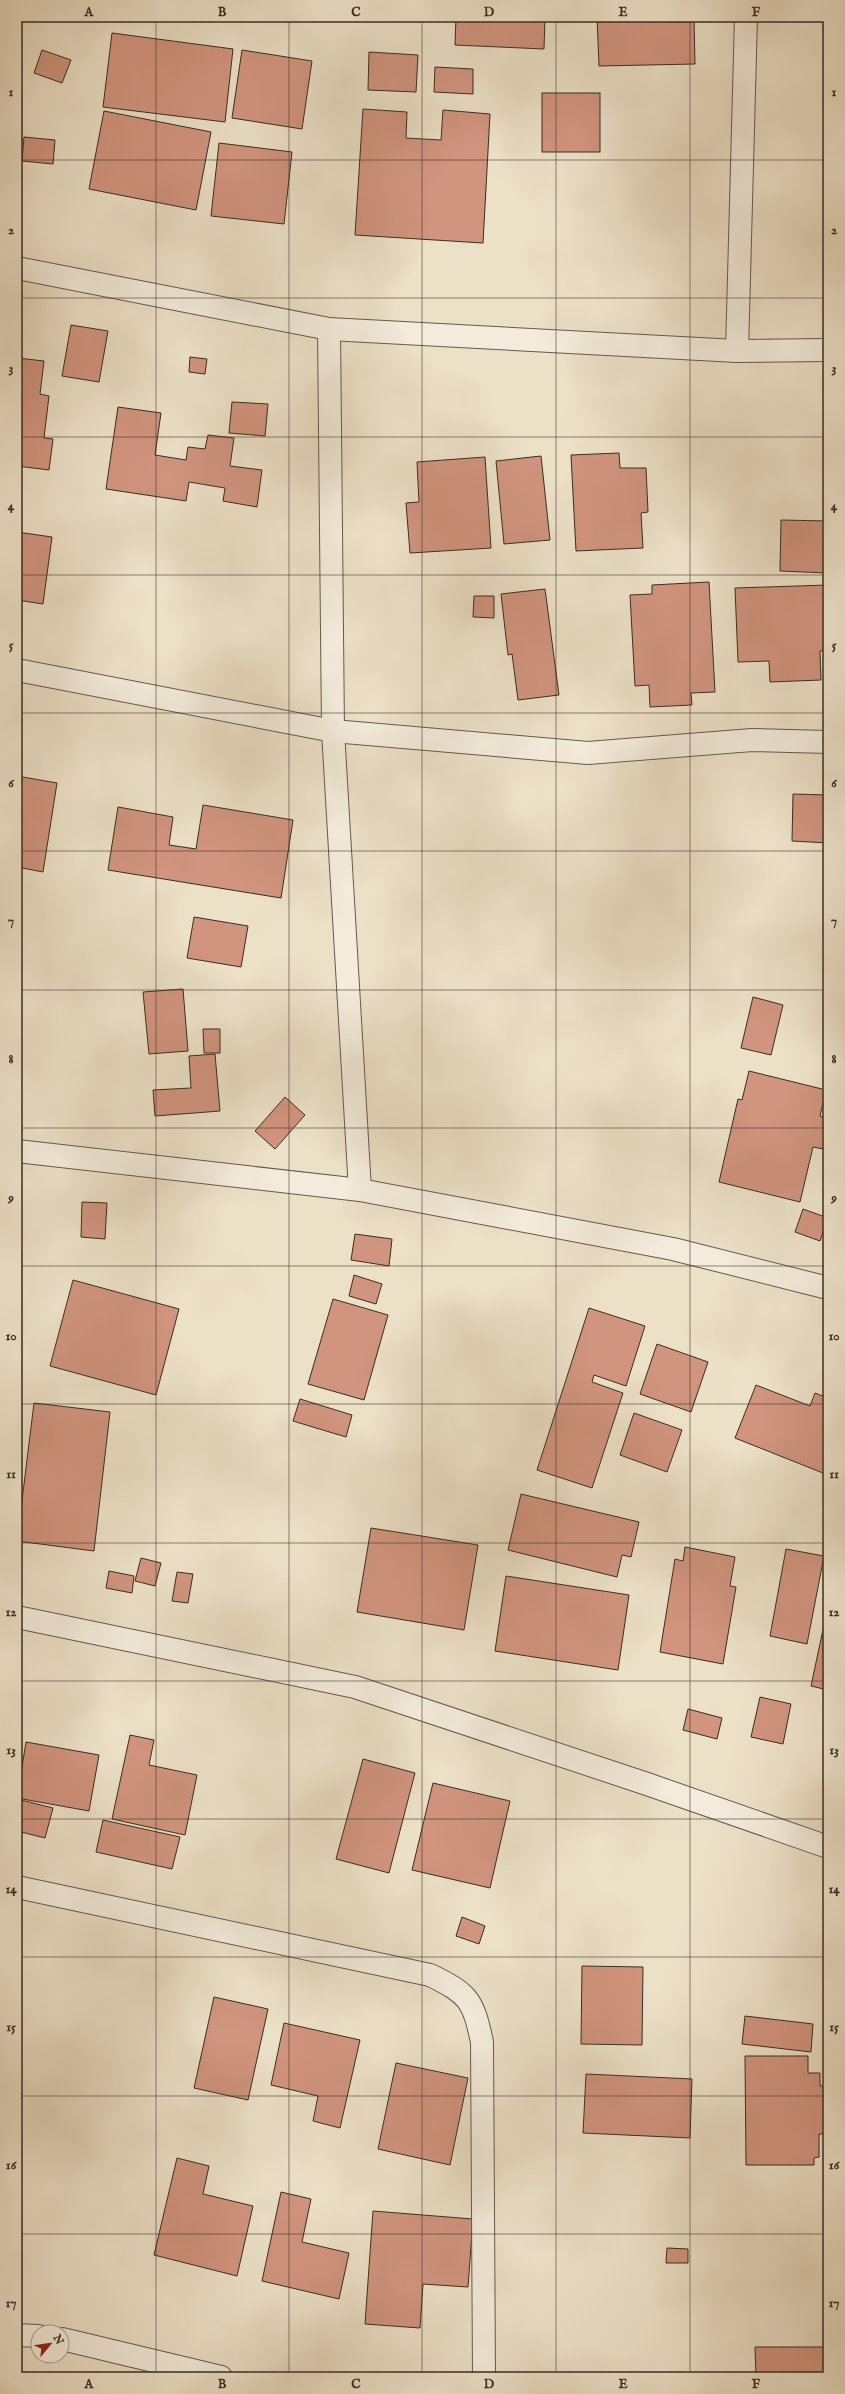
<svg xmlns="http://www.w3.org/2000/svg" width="845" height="2394" font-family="'IM FELL English',serif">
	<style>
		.building { fill: #d1947e; stroke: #392d21 }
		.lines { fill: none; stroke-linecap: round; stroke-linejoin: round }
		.street-casing { stroke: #665a4a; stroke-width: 24 }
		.street { stroke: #f3ebdb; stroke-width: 22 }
		.grid { fill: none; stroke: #392d21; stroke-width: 1; stroke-opacity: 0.55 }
		.neatline { fill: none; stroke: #392d21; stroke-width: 1.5 }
		.grid-label { font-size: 13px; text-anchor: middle; font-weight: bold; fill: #392d21 }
	</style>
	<rect width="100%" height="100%" fill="#ece0c7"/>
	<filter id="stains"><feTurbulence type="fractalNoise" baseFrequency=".005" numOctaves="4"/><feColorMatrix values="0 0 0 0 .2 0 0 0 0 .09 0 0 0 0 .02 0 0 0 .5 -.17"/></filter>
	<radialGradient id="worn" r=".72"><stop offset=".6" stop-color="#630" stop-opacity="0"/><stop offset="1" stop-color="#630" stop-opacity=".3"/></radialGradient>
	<g class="building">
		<polygon points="456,17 545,17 544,49 455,45"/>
		<polygon points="597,17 694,17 695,64 599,66"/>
		<polygon points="112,33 233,49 225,122 103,107"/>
		<polygon points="42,50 71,60 62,83 34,73"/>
		<polygon points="242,50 312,61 302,129 232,118"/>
		<polygon points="369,52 418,55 416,92 368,90"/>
		<polygon points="435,67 473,69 473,94 434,92"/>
		<rect x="542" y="93" width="58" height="59"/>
		<polygon points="363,109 407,112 406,138 441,140 443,110 490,114 483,243 355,235"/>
		<polygon points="104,111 211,132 196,210 89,189"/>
		<polygon points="24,137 55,140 53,164 22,161"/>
		<polygon points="219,143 292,152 284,224 211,216"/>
		<polygon points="71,325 108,331 99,382 62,376"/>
		<polygon points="190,357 207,359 205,374 189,372"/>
		<polygon points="17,358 44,361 40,394 49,396 44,438 53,439 49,470 17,466"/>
		<polygon points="232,402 268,404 265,436 229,433"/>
		<polygon points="118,407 161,413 155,455 186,460 188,447 205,449 208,435 234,438 230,466 262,470 257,507 223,501 225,488 189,482 186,501 106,489"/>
		<polygon points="619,453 620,468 646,468 648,512 641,513 643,548 576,551 571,455"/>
		<polygon points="541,456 550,540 504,544 496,461"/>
		<polygon points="485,457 491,548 410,553 406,503 419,502 417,462"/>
		<polygon points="781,520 828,521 828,573 780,571"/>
		<polygon points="17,532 52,537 43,604 17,600"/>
		<polygon points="709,582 715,692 691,693 692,705 650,707 649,685 635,686 630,595 652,594 652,585"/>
		<polygon points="828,585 828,650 820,651 821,680 770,682 769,661 738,662 735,588"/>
		<polygon points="545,589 559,695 518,700 512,654 508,655 501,594"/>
		<polygon points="474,596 494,596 494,618 473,617"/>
		<polygon points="17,776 57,783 43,872 17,867"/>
		<polygon points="793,794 828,795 828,843 792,841"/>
		<polygon points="203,805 293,820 281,898 108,870 118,807 173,817 169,845 196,849"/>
		<polygon points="194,917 248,926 241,967 187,958"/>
		<polygon points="183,989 188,1051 149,1054 143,992"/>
		<polygon points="753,997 783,1005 771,1055 741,1048"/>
		<polygon points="203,1029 220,1029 220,1053 204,1053"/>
		<polygon points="215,1054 220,1111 155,1116 153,1090 191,1088 189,1056"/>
		<polygon points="749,1071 826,1090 820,1116 828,1118 828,1128 823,1149 813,1147 800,1202 719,1182 738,1099 742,1100"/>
		<polygon points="285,1097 305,1115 275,1149 255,1131"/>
		<polygon points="82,1202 107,1203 105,1239 81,1237"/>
		<polygon points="803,1209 828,1218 820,1241 795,1232"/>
		<polygon points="355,1234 392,1239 389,1266 351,1260"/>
		<polygon points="354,1275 382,1284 376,1304 349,1296"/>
		<polygon points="73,1280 179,1309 156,1395 50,1366"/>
		<polygon points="333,1299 388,1315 364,1400 308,1384"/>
		<polygon points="589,1308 645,1326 626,1386 594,1375 592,1382 623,1393 592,1488 537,1470"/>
		<polygon points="657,1344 708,1362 691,1412 640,1394"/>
		<polygon points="756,1385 810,1406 815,1393 828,1398 828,1475 735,1438"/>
		<polygon points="300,1399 352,1415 346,1437 293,1421"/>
		<polygon points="34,1403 110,1412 94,1551 17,1541"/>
		<polygon points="634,1413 682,1430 667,1472 620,1455"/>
		<polygon points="521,1494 639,1522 631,1557 622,1555 617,1577 508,1550"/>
		<polygon points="371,1528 478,1545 464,1630 357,1612"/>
		<polygon points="685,1547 735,1557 730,1586 736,1587 723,1664 660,1652 675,1559 683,1561"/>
		<polygon points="786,1549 824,1556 807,1644 770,1636"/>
		<polygon points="141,1558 161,1563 155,1586 135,1581"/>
		<polygon points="109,1571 134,1576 132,1593 106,1588"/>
		<polygon points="177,1572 193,1574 188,1603 172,1601"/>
		<polygon points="506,1576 629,1595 618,1670 495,1651"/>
		<polygon points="828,1606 828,1690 811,1686"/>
		<polygon points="760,1697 791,1704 783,1744 751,1737"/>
		<polygon points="688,1709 722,1718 717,1739 683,1730"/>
		<polygon points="130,1735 154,1740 149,1765 197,1775 185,1835 112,1819"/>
		<polygon points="26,1742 99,1755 89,1811 17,1798"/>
		<polygon points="363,1759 415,1773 389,1873 336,1859"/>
		<polygon points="433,1783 510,1801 490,1888 412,1870"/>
		<polygon points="17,1799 53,1808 45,1838 17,1831"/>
		<polygon points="103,1820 180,1837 172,1869 96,1852"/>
		<polygon points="462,1917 485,1926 479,1944 456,1936"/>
		<polygon points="582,1966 643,1967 642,2045 581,2044"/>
		<polygon points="214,1997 268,2009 248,2100 194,2088"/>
		<polygon points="745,2016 813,2024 811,2052 742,2044"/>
		<polygon points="284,2023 360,2040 340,2128 313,2121 318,2096 271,2085"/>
		<polygon points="745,2056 808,2056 808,2073 820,2073 820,2086 828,2086 828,2134 819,2134 819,2157 814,2158 814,2165 746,2165"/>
		<polygon points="396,2063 468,2078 450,2165 378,2149"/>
		<polygon points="586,2074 692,2079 690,2138 583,2133"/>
		<polygon points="177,2158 209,2166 203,2194 253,2206 237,2276 154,2255"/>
		<polygon points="281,2192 311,2199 302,2242 349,2253 339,2299 262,2281"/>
		<polygon points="373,2211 473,2219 468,2287 423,2284 420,2328 365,2324"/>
		<polygon points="667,2248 688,2249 688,2263 666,2263"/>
		<polygon points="755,2347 828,2347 828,2377 756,2377"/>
	</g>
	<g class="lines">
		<defs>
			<g id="street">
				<polyline points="17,268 329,329 737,351 828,350"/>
				<polyline points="329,329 333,731 360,1190"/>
				<polyline points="737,351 746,17"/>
				<polyline points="17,670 333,731 588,753 752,740 828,742"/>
				<polyline points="17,1151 360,1190 673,1249 828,1288"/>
				<polyline points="17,1617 355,1687 647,1784 828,1847"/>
				<path d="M17,1887L430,1975C469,1994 473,2000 482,2042L484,2377"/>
				<polyline points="17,2335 38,2336"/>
				<polyline points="62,2339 221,2377"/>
			</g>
		</defs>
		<use href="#street" class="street-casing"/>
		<use href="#street" class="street"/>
	</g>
	<path class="grid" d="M156,17V2377M289,17V2377M422,17V2377M556,17V2377M690,17V2377M17,160H828M17,298H828M17,437H828M17,575H828M17,713H828M17,851H828M17,990H828M17,1128H828M17,1266H828M17,1404H828M17,1543H828M17,1681H828M17,1819H828M17,1957H828M17,2096H828M17,2234H828"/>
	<rect width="845" height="2394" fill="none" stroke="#ece0c7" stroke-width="44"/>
	<g transform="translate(50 2344) rotate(61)"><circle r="19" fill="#f3ebdb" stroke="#a99f91"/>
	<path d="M0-3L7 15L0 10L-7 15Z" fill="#8f2418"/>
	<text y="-6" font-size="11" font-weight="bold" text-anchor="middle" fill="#392d21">N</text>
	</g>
	<rect x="22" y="22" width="801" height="2350" class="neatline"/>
	<g class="grid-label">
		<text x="89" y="16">A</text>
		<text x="222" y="16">B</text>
		<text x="356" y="16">C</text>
		<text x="489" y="16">D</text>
		<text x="623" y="16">E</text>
		<text x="756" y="16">F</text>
		<text x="11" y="96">1</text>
		<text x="834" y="96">1</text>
		<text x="11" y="234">2</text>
		<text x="834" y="234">2</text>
		<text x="11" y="372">3</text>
		<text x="834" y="372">3</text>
		<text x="11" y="510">4</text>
		<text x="834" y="510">4</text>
		<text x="11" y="649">5</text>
		<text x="834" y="649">5</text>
		<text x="11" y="787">6</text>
		<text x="834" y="787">6</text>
		<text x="11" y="925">7</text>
		<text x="834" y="925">7</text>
		<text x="11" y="1063">8</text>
		<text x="834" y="1063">8</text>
		<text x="11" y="1202">9</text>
		<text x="834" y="1202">9</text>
		<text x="11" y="1340">10</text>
		<text x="834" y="1340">10</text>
		<text x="11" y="1478">11</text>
		<text x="834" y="1478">11</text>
		<text x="11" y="1616">12</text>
		<text x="834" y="1616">12</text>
		<text x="11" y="1754">13</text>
		<text x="834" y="1754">13</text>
		<text x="11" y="1893">14</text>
		<text x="834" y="1893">14</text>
		<text x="11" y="2031">15</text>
		<text x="834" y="2031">15</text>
		<text x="11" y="2169">16</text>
		<text x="834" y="2169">16</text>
		<text x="11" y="2307">17</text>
		<text x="834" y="2307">17</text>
		<text x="89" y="2388">A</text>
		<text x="222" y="2388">B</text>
		<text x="356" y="2388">C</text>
		<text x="489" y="2388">D</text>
		<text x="623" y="2388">E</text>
		<text x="756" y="2388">F</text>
	</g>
	<rect width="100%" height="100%" filter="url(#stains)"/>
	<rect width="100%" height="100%" fill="url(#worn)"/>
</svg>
